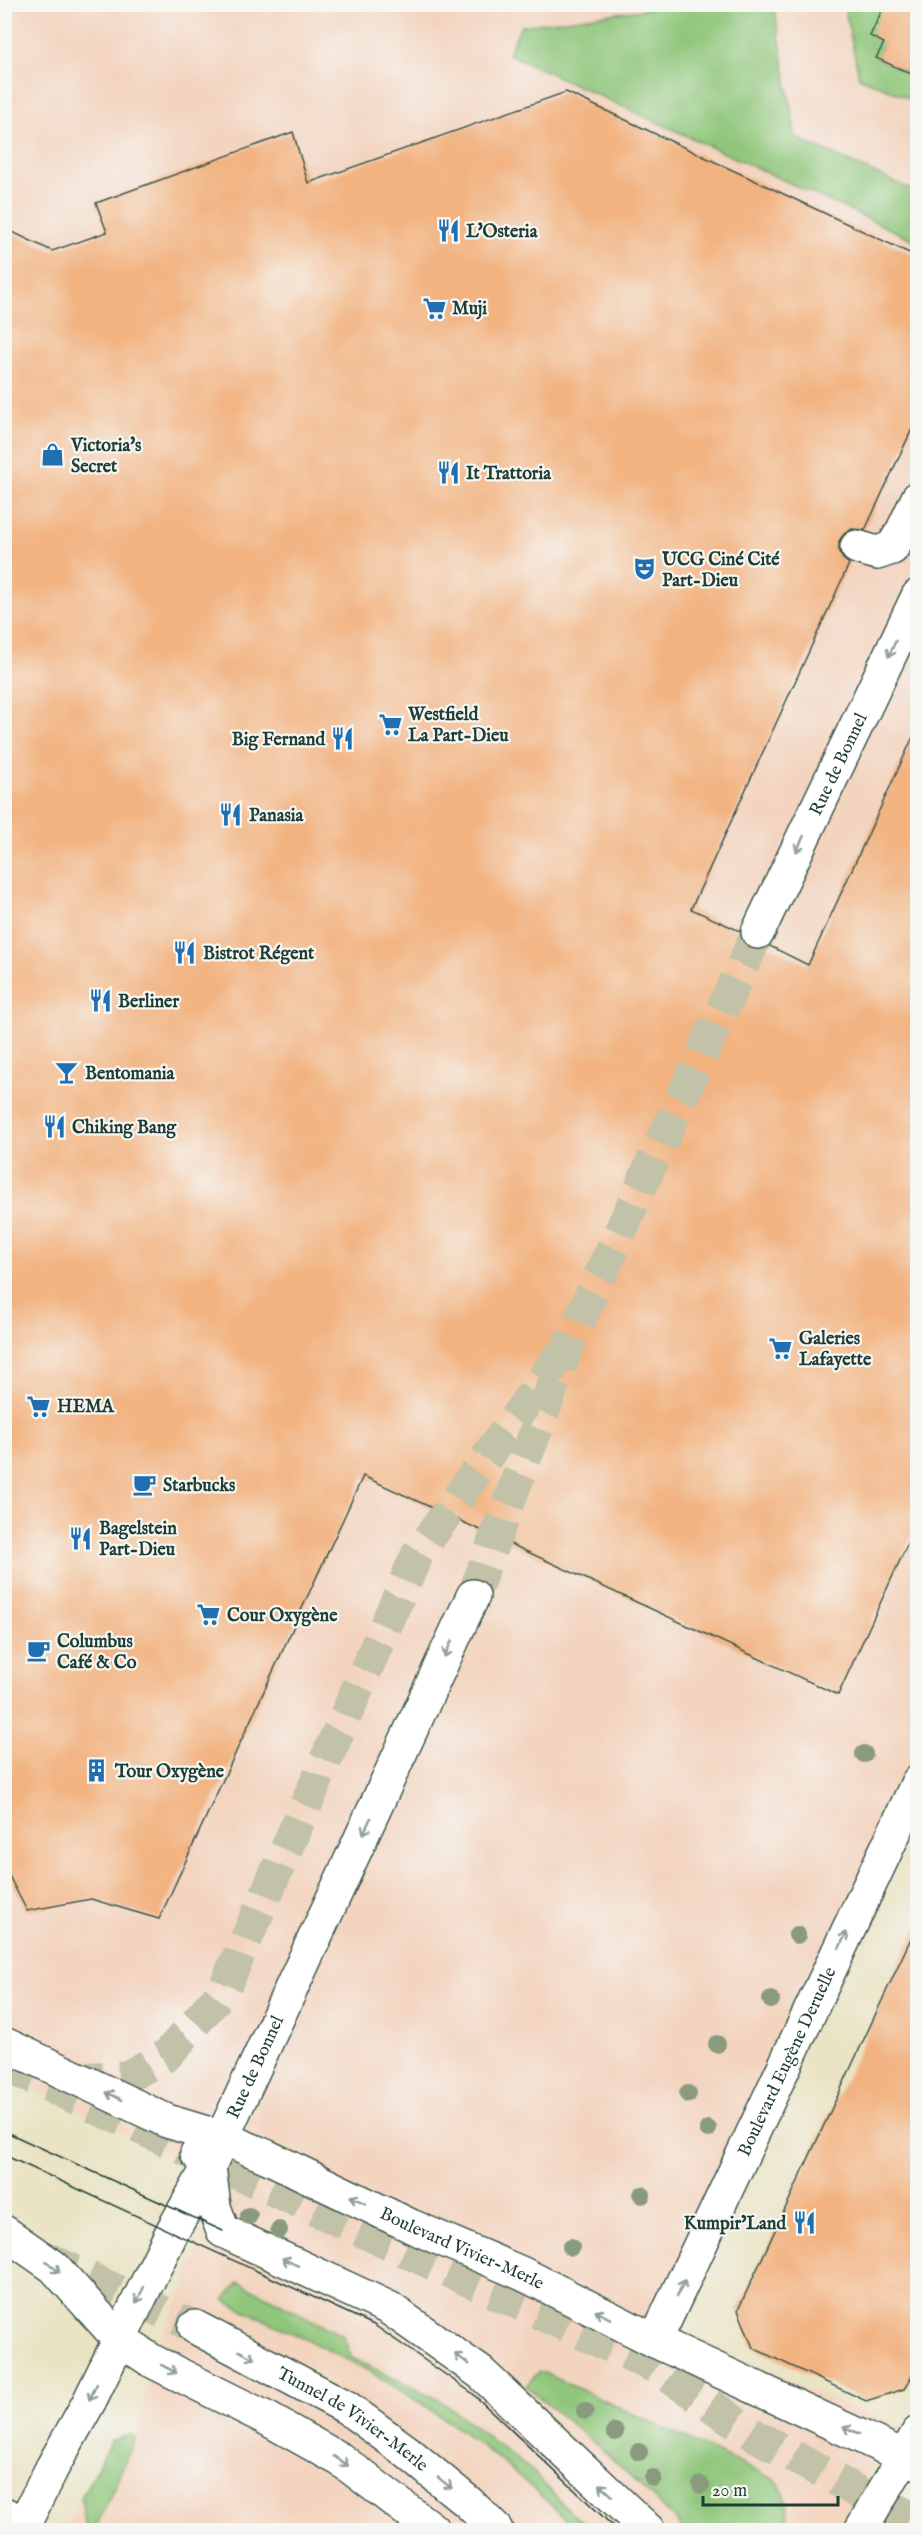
<svg xmlns="http://www.w3.org/2000/svg" width="922" height="2535" font-family="'IM FELL English',serif">
	<style>
		.built { fill: #f3d4bf }
		.grass { fill: #8fc67a; stroke: #578257; stroke-width: 1.5 }
		.building { fill: #f2b381 }
		.lines { fill: none; stroke-linecap: round; stroke-linejoin: round }
		.major-tunnel { stroke: #c1c2a7; stroke-width: 33; stroke-dasharray: 33 16; stroke-linecap: butt }
		.minor-casing { stroke: #3d564a; stroke-width: 36 }
		.major-casing { stroke: #3d564a; stroke-width: 36 }
		.minor { stroke: #fff; stroke-width: 33 }
		.major { stroke: #fff; stroke-width: 33 }
		.tram { stroke: #1f3d34; stroke-width: 1.5 }
		.tree { fill: #8a9a7f }
		.oneway { stroke: #8f9e9a }
		.labels { text-anchor: middle; stroke-width: 4.5; stroke-linejoin: round; paint-order: stroke }
		.poi-label { font-size: 18px; font-weight: bold; fill: #1f3d34; stroke: #f6f6f2; text-anchor: start }
		.street-label { font-size: 18px; fill: #1f3d34; stroke: #f6f6f2 }
	</style>
	<rect width="100%" height="100%" fill="#f6f6f2"/>
	<filter id="ink" filterUnits="userSpaceOnUse"><feTurbulence type="fractalNoise" baseFrequency=".0167" numOctaves="2"/><feDisplacementMap in="SourceGraphic" scale="12" xChannelSelector="R" yChannelSelector="G"/><feConvolveMatrix kernelMatrix="1 2 1 2 8 2 1 2 1" color-interpolation-filters="sRGB"/></filter>
	<filter id="wash" filterUnits="userSpaceOnUse"><feTurbulence type="fractalNoise" baseFrequency=".008" numOctaves="4" result="noise"/><feDisplacementMap in="SourceGraphic" scale="24" xChannelSelector="R" yChannelSelector="G"/><feGaussianBlur stdDeviation="1.35" result="paint"/><feColorMatrix in="noise" values="0 0 0 0 0 0 0 0 0 0 0 0 0 0 0 0 0 1.4 0 .05"/><feComposite in="paint" operator="in"/></filter>
	<g filter="url(#wash)">
		<rect width="100%" height="100%" fill="#eae3c4"/>
		<polygon class="built" points="4,5 917,5 917,1761 655,2321 897,2428 837,2530 65,2530 111,2441 128,2435 136,2437 152,2361 228,2184 5,2075"/>
		<g class="grass">
			<polygon points="678,5 774,5 796,138 912,190 917,180 917,233 914,240 508,54 521,26"/>
			<polygon points="844,5 885,5 884,43 876,58 917,77 917,102 859,77"/>
			<path d="M239,2282L343,2336L352,2358L441,2401L532,2471L573,2515L598,2530H576C518,2469 451,2420 379,2377C329,2348 275,2326 224,2300Z"/>
			<path d="M540,2371L774,2479C789,2495 792,2511 783,2530H683L674,2518L608,2455L526,2386Z"/>
			<polygon points="128,2435 136,2437 95,2530 86,2530 81,2498 111,2441"/>
		</g>
		<g id="blocks">
			<g class="building">
				<polygon points="885,4 918,4 918,77 876,58 884,43 870,36"/>
				<polygon points="566,92 918,257 918,416 865,530 852,529 844,534 839,541 839,552 843,559 849,564 691,909 740,931 742,942 749,949 760,951 770,946 808,965 918,726 918,1521 838,1695 363,1476 159,1919 91,1899 27,1911 4,1866 4,228 52,251 107,232 96,203 293,132 308,183"/>
				<polygon points="918,1923 918,2367 904,2389 866,2401 753,2348 738,2310"/>
			</g>
		</g>
	</g>
	<g filter="url(#ink)">
		<use href="#blocks" fill-opacity="0" stroke="#3d564a" stroke-width="1.5"/>
		<g class="lines">
			<g class="major-tunnel">
				<polyline points="473,1596 570,1341 758,932"/>
				<polyline points="4,2065 655,2367 756,2436 865,2496 918,2520"/>
				<polyline points="69,2079 127,2077 167,2055 223,1991 417,1555 570,1341"/>
				<polyline points="44,2257 195,2327"/>
			</g>
			<defs>
				<g id="minor">
					<polyline points="857,547 877,553 892,548 903,530 918,498"/>
					<path id="s1" d="M4,2044L167,2121L223,2138L268,2157L411,2226L523,2274L655,2341L918,2463"/>
					<polyline points="197,2153 209,2166 214,2207 223,2231 389,2308 481,2373 648,2530"/>
					<polyline points="4,2232 54,2267 119,2339 152,2361 266,2418 341,2460 433,2530"/>
					<path id="s2" d="M655,2341L918,1782"/>
					<polyline points="4,2514 24,2523"/>
				</g>
				<g id="major">
					<path id="s3" d="M758,932L918,596"/>
					<path id="s4" d="M195,2327L346,2407L406,2451L469,2503L496,2530"/>
					<path id="s5" d="M21,2530L52,2468L89,2402L172,2232L209,2166L473,1596"/>
					<polyline points="861,2530 918,2433"/>
				</g>
			</defs>
			<use href="#minor" class="minor-casing"/>
			<use href="#major" class="major-casing"/>
			<use href="#minor" class="minor"/>
			<use href="#major" class="major"/>
			<g class="tram">
				<polyline points="4,2131 223,2231"/>
				<polyline points="4,2155 374,2325 472,2393 617,2530"/>
			</g>
		</g>
		<g class="tree">
			<circle cx="864" cy="1754" r="9"/>
			<circle cx="797" cy="1935" r="9"/>
			<circle cx="771" cy="2000" r="9"/>
			<circle cx="717" cy="2044" r="9"/>
			<circle cx="688" cy="2094" r="9"/>
			<circle cx="708" cy="2129" r="9"/>
			<circle cx="642" cy="2195" r="9"/>
			<circle cx="249" cy="2216" r="9"/>
			<circle cx="279" cy="2230" r="9"/>
			<circle cx="571" cy="2247" r="9"/>
			<circle cx="585" cy="2411" r="9"/>
			<circle cx="615" cy="2432" r="9"/>
			<circle cx="639" cy="2452" r="9"/>
			<circle cx="653" cy="2478" r="9"/>
			<circle cx="701" cy="2485" r="9"/>
		</g>
		<defs><path id="oneway-shaft" d="M-6 0H5M1.5-3L5.5 0L1.5 3" fill="none" stroke-width="1.6" stroke-linecap="round" stroke-linejoin="round" transform="scale(1.5)"/></defs>
		<g class="oneway">
			<use href="#oneway-shaft" transform="translate(892 649) rotate(115)"/>
			<use href="#oneway-shaft" transform="translate(800 844) rotate(115)"/>
			<use href="#oneway-shaft" transform="translate(448 1649) rotate(115)"/>
			<use href="#oneway-shaft" transform="translate(367 1826) rotate(115)"/>
			<use href="#oneway-shaft" transform="translate(843 1940) rotate(-65)"/>
			<use href="#oneway-shaft" transform="translate(114 2096) rotate(-154)"/>
			<use href="#oneway-shaft" transform="translate(358 2200) rotate(-155)"/>
			<use href="#oneway-shaft" transform="translate(290 2262) rotate(-155)"/>
			<use href="#oneway-shaft" transform="translate(53 2267) rotate(41)"/>
			<use href="#oneway-shaft" transform="translate(681 2288) rotate(-64)"/>
			<use href="#oneway-shaft" transform="translate(140 2295) rotate(116)"/>
			<use href="#oneway-shaft" transform="translate(603 2315) rotate(-153)"/>
			<use href="#oneway-shaft" transform="translate(247 2355) rotate(28)"/>
			<use href="#oneway-shaft" transform="translate(462 2359) rotate(-145)"/>
			<use href="#oneway-shaft" transform="translate(169 2369) rotate(27)"/>
			<use href="#oneway-shaft" transform="translate(93 2392) rotate(116)"/>
			<use href="#oneway-shaft" transform="translate(851 2430) rotate(-155)"/>
			<use href="#oneway-shaft" transform="translate(341 2461) rotate(33)"/>
			<use href="#oneway-shaft" transform="translate(445 2483) rotate(39)"/>
			<use href="#oneway-shaft" transform="translate(606 2490) rotate(-137)"/>
		</g>
	</g>
	<defs>
		<symbol id="restaurant-bare" viewBox="-9 -9 18 18"><path d="M-5-6h1v4h1v-4h1v4h1v-4h1v5L-1.5 .5V6h-2V.5L-5-1ZM5-6V6H3V1.5H1.5Q1.5-4 5-6Z" fill="#1f6fb2" stroke="#f6f6f2" stroke-width="2.5" paint-order="stroke"/></symbol>
		<symbol id="supermarket-bare" viewBox="-9 -9 18 18"><path d="M-6-5.5h2.5l.6 2H6L4.5 2H-2.5L-4.4-4H-6ZM-1.5 3.2a1.3 1.3 0 1 0 .1 0ZM3 3.2a1.3 1.3 0 1 0 .1 0Z" fill="#1f6fb2" stroke="#f6f6f2" stroke-width="2.5" paint-order="stroke"/></symbol>
		<symbol id="shop-bare" viewBox="-9 -9 18 18"><path d="M-5-2.5h2.3a2.7 3.5 0 0 1 5.4 0H5L5.5 6h-11ZM-1.5-2.5h3a1.5 2.3 0 0 0-3 0Z" fill="#1f6fb2" stroke="#f6f6f2" stroke-width="2.5" paint-order="stroke"/></symbol>
		<symbol id="theatre-bare" viewBox="-9 -9 18 18"><path d="M-5-5.5Q0-4 5-5.5V0Q5 5 0 6Q-5 5-5 0ZM-3.3-2.5H-1v1.5H-3.3ZM1-2.5H3.3v1.5H1ZM-2.8 1Q0 5.5 2.8 1Z" fill="#1f6fb2" stroke="#f6f6f2" stroke-width="2.5" paint-order="stroke"/></symbol>
		<symbol id="bar-bare" viewBox="-9 -9 18 18"><path d="M-6-5H6L.8 .8V4.5H3.5V6h-7V4.5H-.8V.8Z" fill="#1f6fb2" stroke="#f6f6f2" stroke-width="2.5" paint-order="stroke"/></symbol>
		<symbol id="cafe-bare" viewBox="-9 -9 18 18"><path d="M-5.5-4.5H6V0H3Q3 3.5 0 3.5H-2.5Q-5.5 3.5-5.5 0ZM3-3.2v2h1.7v-2ZM-6 4.5H4V6H-6Z" fill="#1f6fb2" stroke="#f6f6f2" stroke-width="2.5" paint-order="stroke"/></symbol>
		<symbol id="building-bare" viewBox="-9 -9 18 18"><path d="M-4-6H4V6H1V3H-1V6H-4ZM-2.5-4.3h1.7v1.8h-1.7ZM.8-4.3h1.7v1.8H.8ZM-2.5-1h1.7V.8h-1.7ZM.8-1h1.7V.8H.8Z" fill="#1f6fb2" stroke="#f6f6f2" stroke-width="2.5" paint-order="stroke"/></symbol>
	</defs>
	<g fill-rule="evenodd">
		<use href="#restaurant-bare" x="432" y="214" width="33" height="33"/>
		<use href="#supermarket-bare" x="418" y="292" width="33" height="33"/>
		<use href="#shop-bare" x="36" y="438" width="33" height="33"/>
		<use href="#restaurant-bare" x="432" y="456" width="33" height="33"/>
		<use href="#theatre-bare" x="628" y="552" width="33" height="33"/>
		<use href="#supermarket-bare" x="374" y="708" width="33" height="33"/>
		<use href="#restaurant-bare" x="326" y="722" width="33" height="33"/>
		<use href="#restaurant-bare" x="214" y="798" width="33" height="33"/>
		<use href="#restaurant-bare" x="168" y="936" width="33" height="33"/>
		<use href="#restaurant-bare" x="84" y="984" width="33" height="33"/>
		<use href="#bar-bare" x="50" y="1056" width="33" height="33"/>
		<use href="#restaurant-bare" x="38" y="1110" width="33" height="33"/>
		<use href="#supermarket-bare" x="764" y="1332" width="33" height="33"/>
		<use href="#supermarket-bare" x="22" y="1390" width="33" height="33"/>
		<use href="#cafe-bare" x="128" y="1468" width="33" height="33"/>
		<use href="#restaurant-bare" x="64" y="1522" width="33" height="33"/>
		<use href="#supermarket-bare" x="192" y="1598" width="33" height="33"/>
		<use href="#cafe-bare" x="22" y="1634" width="33" height="33"/>
		<use href="#building-bare" x="80" y="1754" width="33" height="33"/>
		<use href="#restaurant-bare" x="788" y="2206" width="33" height="33"/>
	</g>
	<g class="labels">
		<g class="poi-label">
			<text x="466" y="237">L'Osteria</text>
			<text x="452" y="314">Muji</text>
			<text x="71" y="451">Victoria's<tspan x="71" dy="21">Secret</tspan></text>
			<text x="466" y="479">It Trattoria</text>
			<text x="662" y="565">UCG Ciné Cité<tspan x="662" dy="21">Part-Dieu</tspan></text>
			<text x="408" y="720">Westfield<tspan x="408" dy="21">La Part-Dieu</tspan></text>
			<text x="325" y="745" text-anchor="end">Big Fernand</text>
			<text x="249" y="821">Panasia</text>
			<text x="203" y="959">Bistrot Régent</text>
			<text x="118" y="1007">Berliner</text>
			<text x="85" y="1079">Bentomania</text>
			<text x="72" y="1133">Chiking Bang</text>
			<text x="799" y="1344">Galeries<tspan x="799" dy="21">Lafayette</tspan></text>
			<text x="57" y="1412">HEMA</text>
			<text x="163" y="1491">Starbucks</text>
			<text x="99" y="1534">Bagelstein<tspan x="99" dy="21">Part-Dieu</tspan></text>
			<text x="227" y="1621">Cour Oxygène</text>
			<text x="57" y="1647">Columbus<tspan x="57" dy="21">Café &amp; Co</tspan></text>
			<text x="115" y="1777">Tour Oxygène</text>
			<text x="786" y="2229" text-anchor="end">Kumpir’Land</text>
		</g>
		<g class="street-label">
			<text dy="6" stroke="none"><textPath href="#s3" startOffset="186">Rue de Bonnel</textPath></text>
			<text dy="6" stroke="none"><textPath href="#s2" startOffset="309">Boulevard Eugène Deruelle</textPath></text>
			<text dy="6" stroke="none"><textPath href="#s5" startOffset="519">Rue de Bonnel</textPath></text>
			<text dy="6" stroke="none"><textPath href="#s1" startOffset="502">Boulevard Vivier-Merle</textPath></text>
			<text dy="6" stroke="none"><textPath href="#s4" startOffset="183">Tunnel de Vivier-Merle</textPath></text>
		</g>
	</g>
	<rect width="922" height="2535" fill="none" stroke="#f6f6f2" stroke-width="24"/>
	<path d="M703 2496v9h135v-9" fill="none" stroke="#1f3d34" stroke-width="3"/>
	<text x="712" y="2496" font-size="18" fill="#1f3d34" stroke="#f6f6f2" stroke-width="4.5" paint-order="stroke">20 m</text>
</svg>
